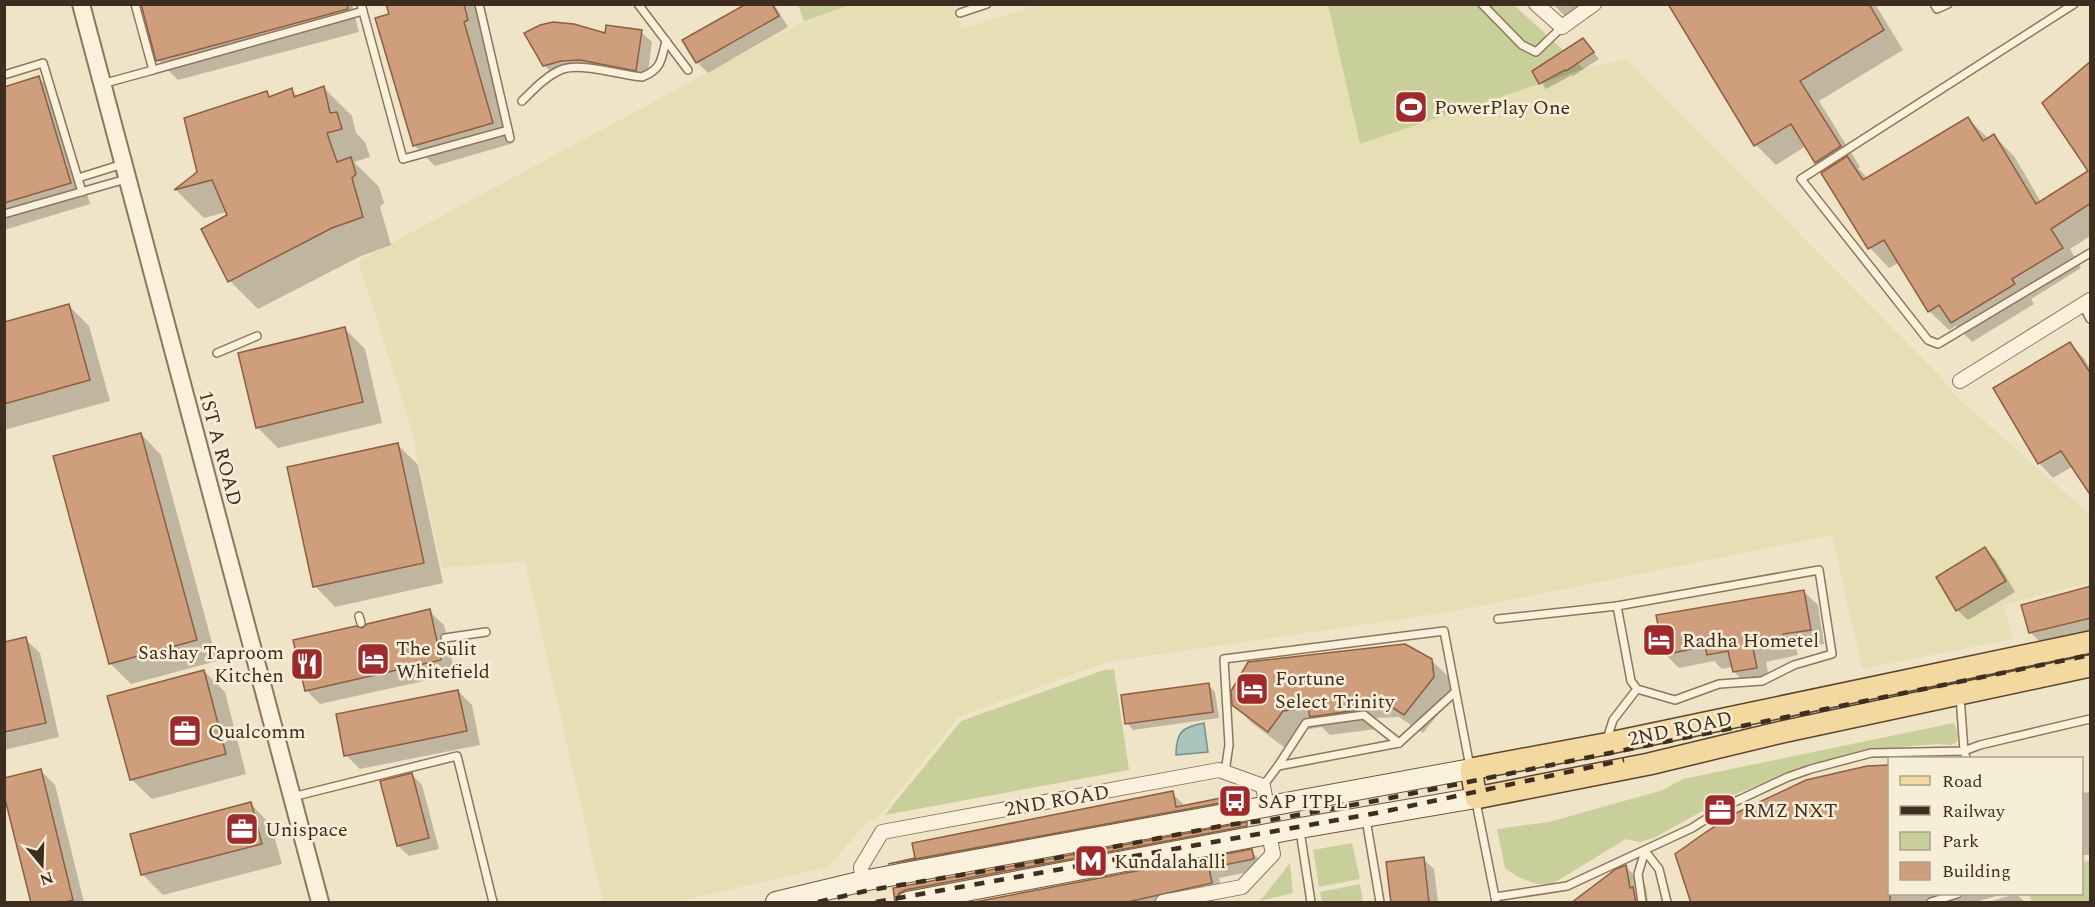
<svg xmlns="http://www.w3.org/2000/svg" width="2095" height="907" font-family="Spectral,serif">
	<style>
		.farmland { fill: #e6deb5 }
		.green { fill: #c9cf9b }
		.water { fill: #a9c4bc; stroke: #6f938a; stroke-width: 1.5 }
		.shadow { fill: #0003 }
		.building { fill: #cf9f7d; stroke: #8d5f41; stroke-width: 1.5 }
		.lines { fill: none; stroke-linecap: round; stroke-linejoin: round }
		.service-casing { stroke: #8d765c; stroke-width: 10 }
		.minor-casing { stroke: #8d765c; stroke-width: 16 }
		.tertiary-casing { stroke: #8d765c; stroke-width: 20 }
		.secondary-casing { stroke: #6f573f; stroke-width: 22 }
		.primary-casing { stroke: #5b4430; stroke-width: 24 }
		.service { stroke: #faf1dc; stroke-width: 7 }
		.minor { stroke: #faf1dc; stroke-width: 14 }
		.tertiary { stroke: #faf1dc; stroke-width: 16 }
		.secondary { stroke: #faf1dc; stroke-width: 20 }
		.primary { stroke: #f3d9a0; stroke-width: 21 }
		.rail { stroke: #3d2e20; stroke-width: 4.5; stroke-dasharray: 10 10; stroke-linecap: butt }
		.labels { text-anchor: middle; stroke-width: 5; stroke-linejoin: round; paint-order: stroke }
		.poi-label { font-size: 20px; fill: #3d2e20; stroke: #f7eed8; text-anchor: start }
		.street-label { font-size: 20px; fill: #3d2e20; stroke: #f7eed8 }
	</style>
	<rect width="100%" height="100%" fill="#f0e4c8"/>
	<polygon class="farmland" points="850,5 954,5 962,29 1039,5 1328,5 1360,144 1584,69 1626,59 1939,375 1956,396 2090,515 2090,582 2003,605 2013,639 1862,669 1832,535 1456,611 1107,662 959,717 876,820 868,821 828,867 676,902 603,902 525,561 442,568 410,424 358,261 804,21"/>
	<g class="green">
		<polygon points="798,5 798,4 850,5 804,21"/>
		<polygon points="1328,5 1514,5 1584,69 1360,144"/>
		<polygon points="1114,669 1129,770 885,815 961,721 1104,670"/>
		<polygon points="1954,723 1958,734 1957,742 1951,745 1938,744 1874,749 1807,765 1722,800 1656,837 1640,842 1626,839 1552,884 1536,884 1516,876 1505,868 1497,829 1549,822 1663,790 1683,779"/>
		<polygon points="1352,843 1360,879 1319,887 1313,850"/>
		<polygon points="2090,861 2090,902 2032,902 2028,894 2082,894 2082,862"/>
		<polygon points="1290,863 1293,893 1260,901"/>
		<polygon points="1360,884 1363,902 1322,902 1320,892"/>
	</g>
	<path class="water" d="M1204,723L1208,752L1176,755C1176,732 1182,727 1204,723Z"/>
	<g class="shadow">
		<polygon points="143,4 352,4 359,32 178,80 158,60"/>
		<polygon points="387,4 479,4 488,41 484,43 513,143 435,166 414,145"/>
		<polygon points="749,4 774,4 788,27 708,73 697,62 685,41"/>
		<polygon points="1553,4 1590,4 1568,19"/>
		<polygon points="1675,4 1875,4 1903,50 1819,101 1860,167 1858,168 1868,179 1968,119 1989,139 1994,136 2014,156 2041,202 2090,172 2090,63 2090,236 2070,249 2081,268 2031,299 2034,304 1972,342 1956,326 1949,330 1929,311 1900,262 1889,268 1870,248 1823,173 1826,172 1816,162 1806,146 1776,165 1756,145 1671,7"/>
		<polygon points="641,32 652,42 647,80 592,70 572,71 555,76 544,65 607,35"/>
		<polygon points="1583,39 1599,59 1573,76 1572,75 1546,89 1534,72"/>
		<polygon points="39,78 59,98 90,204 4,230 4,88"/>
		<polygon points="323,87 352,116 356,133 365,142 370,157 354,162 379,187 384,203 380,207 391,245 361,256 258,309 230,281 229,215 227,212 204,218 176,190 199,172 266,93 271,98 292,90 298,97"/>
		<polygon points="69,306 89,326 110,401 4,430 4,323"/>
		<polygon points="345,329 365,349 382,423 278,448 257,427"/>
		<polygon points="2070,343 2084,358 2090,368 2090,493 2073,466 2053,478 2039,463"/>
		<polygon points="141,434 161,455 217,661 131,684 110,663"/>
		<polygon points="397,444 418,465 443,583 335,607 315,586"/>
		<polygon points="1985,549 1996,560 2015,592 1968,620 1957,610"/>
		<polygon points="2090,588 2090,640 2048,650 2031,633"/>
		<polygon points="1803,591 1818,605 1824,644 1796,648 1798,655 1766,662 1770,682 1749,686 1734,672 1733,667 1722,669 1714,661 1679,668 1665,654"/>
		<polygon points="429,611 444,625 455,674 320,704 306,690"/>
		<polygon points="25,639 40,653 59,737 4,750 4,644"/>
		<polygon points="1431,660 1451,679 1453,696 1423,733 1399,717 1374,718 1376,729 1330,735 1322,727 1303,730 1288,750 1253,724 1234,705"/>
		<polygon points="204,671 225,692 246,774 152,799 131,779"/>
		<polygon points="1208,685 1215,692 1219,718 1133,730 1127,723"/>
		<polygon points="458,691 472,705 480,745 360,769 346,755"/>
		<polygon points="41,771 55,785 84,902 32,902"/>
		<polygon points="412,775 422,785 439,849 409,856 398,846 382,782"/>
		<polygon points="2090,792 2090,855 2082,855 2082,793"/>
		<polygon points="1172,793 1183,804 1184,807 1241,796 1251,806 900,874 891,865 916,859 913,844"/>
		<polygon points="251,804 271,825 282,864 163,895 142,874"/>
		<polygon points="1246,824 1257,835 898,902 897,901 894,889"/>
		<polygon points="1251,851 1262,862 1264,869 1219,878 1222,894 1179,902 977,902"/>
		<polygon points="1423,859 1434,869 1438,902 1392,902"/>
		<polygon points="1626,867 1646,887 1648,902 1574,902"/>
		<polygon points="1890,894 2003,894 1976,902 1693,902"/>
		<polygon points="2016,894 2025,902 1988,902"/>
	</g>
	<g class="building">
		<polygon points="141,4 347,4 348,9 156,61"/>
		<polygon points="386,4 464,4 468,20 464,22 493,123 413,146 375,18 389,14"/>
		<polygon points="746,4 772,4 779,16 696,63 682,40"/>
		<polygon points="1668,4 1869,4 1884,30 1800,81 1841,146 1815,163 1791,124 1754,146"/>
		<polygon points="553,22 574,24 605,33 606,25 642,30 636,71 580,60 561,61 543,66 524,33 540,25"/>
		<polygon points="1583,38 1594,52 1566,71 1565,70 1539,84 1532,71"/>
		<polygon points="2091,61 2091,203 2051,229 2063,248 2012,279 2015,284 1951,323 1939,305 1928,312 1884,240 1868,249 1821,173 1847,156 1863,180 1968,117 1983,141 1994,134 2036,204 2088,171 2042,103"/>
		<polygon points="39,76 71,183 4,203 4,87"/>
		<polygon points="324,86 330,113 337,112 342,129 327,133 337,162 351,157 356,174 352,178 363,217 332,228 228,282 201,229 227,215 212,180 174,190 197,172 184,118 267,91 269,97 292,88 294,97"/>
		<polygon points="69,304 90,380 4,404 4,322"/>
		<polygon points="345,327 363,402 256,428 238,353"/>
		<polygon points="2070,342 2091,374 2091,496 2061,451 2038,464 1993,388"/>
		<polygon points="141,433 197,640 109,664 53,456"/>
		<polygon points="398,443 424,563 313,587 287,467"/>
		<polygon points="1985,547 2006,581 1956,611 1936,577"/>
		<polygon points="2091,586 2091,618 2029,633 2021,605"/>
		<polygon points="1804,590 1811,630 1783,634 1785,642 1753,648 1757,668 1733,672 1728,651 1707,655 1705,646 1664,655 1656,615"/>
		<polygon points="430,609 441,660 305,691 293,640 356,626 362,628 367,624"/>
		<polygon points="26,637 46,723 4,732 4,642"/>
		<polygon points="1405,644 1432,659 1434,677 1404,715 1379,699 1356,700 1357,710 1310,717 1308,708 1283,711 1268,732 1232,705 1231,691 1248,662"/>
		<polygon points="204,670 226,754 130,780 107,696"/>
		<polygon points="1209,683 1213,712 1125,724 1121,695"/>
		<polygon points="458,690 467,731 344,756 336,714"/>
		<polygon points="1890,765 1890,903 1691,903 1675,854 1706,832 1734,814 1806,780 1867,766"/>
		<polygon points="41,769 73,900 62,903 31,903 4,795 4,778"/>
		<polygon points="412,773 429,838 397,846 380,781"/>
		<polygon points="1173,791 1176,807 1241,794 1242,799 888,864 915,858 912,843"/>
		<polygon points="251,802 262,844 141,875 130,834"/>
		<polygon points="1247,822 1247,826 905,890 899,893 895,902 893,888"/>
		<polygon points="1252,849 1254,859 1209,868 1212,883 1123,903 969,903"/>
		<polygon points="1424,857 1429,903 1391,903 1386,862"/>
		<polygon points="1626,865 1630,888 1633,887 1636,903 1571,903 1616,869"/>
	</g>
	<g class="lines">
		<defs>
			<g id="service">
				<polyline points="135,4 153,70 363,11"/>
				<polyline points="361,4 403,159 508,130"/>
				<polyline points="479,4 510,138"/>
				<polyline points="638,4 688,70"/>
				<polyline points="1482,4 1522,45 1536,52 1562,27"/>
				<polyline points="1934,4 1937,9 1948,4"/>
				<polyline points="2074,4 1801,179 1928,340 1938,344 2090,253"/>
				<polyline points="960,13 987,4"/>
				<polyline points="4,75 43,63 82,192"/>
				<polyline points="102,84 153,70"/>
				<path d="M522,101C534,89 547,75 563,69C583,63 621,75 642,77C662,69 661,60 666,41"/>
				<polyline points="78,178 123,164"/>
				<polyline points="4,214 126,179"/>
				<polyline points="2083,305 2090,319"/>
				<polyline points="217,353 257,336"/>
				<polyline points="359,616 361,623"/>
				<polyline points="1498,619 1617,606"/>
				<polyline points="445,638 486,632"/>
				<polyline points="1960,696 1964,751 1966,758"/>
				<polyline points="1607,739 1613,720 1637,689 1675,700 1719,684 1762,681 1794,665 1832,654 1819,570 1617,606 1631,681 1637,689"/>
				<polyline points="1278,766 1399,743 1455,692"/>
				<polyline points="1225,772 1229,745 1224,659 1444,631 1470,767"/>
				<polyline points="1263,786 1278,766 1306,723 1364,715 1399,743"/>
				<polyline points="292,797 457,756 493,902"/>
				<polyline points="1476,802 1496,902"/>
				<polyline points="1366,819 1380,902"/>
				<polyline points="1300,831 1311,902"/>
				<polyline points="1645,851 1659,869 1667,902"/>
				<polyline points="1495,897 1567,886 1692,828 1728,805 1788,777 1811,769 1871,753 1964,751 1980,745 2090,719"/>
				<polyline points="1642,902 1638,874 1645,851"/>
				<polyline points="1931,902 1957,894"/>
			</g>
			<g id="minor">
				<polyline points="1536,4 1562,27 1594,4"/>
				<polyline points="1960,381 2090,300"/>
				<polyline points="863,881 861,867 882,832 1219,770 1263,786 1267,808"/>
				<polyline points="1163,902 1242,887 1273,854 1269,834"/>
			</g>
			<polyline id="tertiary" points="81,4 320,902"/>
			<g id="secondary">
				<polyline points="776,902 863,881 910,872 1471,769"/>
				<polyline points="907,902 1300,828 1476,798"/>
			</g>
			<polyline id="primary" points="2090,642 1605,744 1471,769 1476,798 1649,764 1782,732 2090,666"/>
		</defs>
		<use href="#service" class="service-casing"/>
		<use href="#minor" class="minor-casing"/>
		<use href="#tertiary" class="tertiary-casing"/>
		<use href="#secondary" class="secondary-casing"/>
		<use href="#primary" class="primary-casing"/>
		<use href="#service" class="service"/>
		<use href="#minor" class="minor"/>
		<use href="#tertiary" class="tertiary"/>
		<use href="#secondary" class="secondary"/>
		<use href="#primary" class="primary"/>
		<g class="rail">
			<polyline points="818,902 870,890 1021,865 1226,825 1270,820 1380,800 2090,655"/>
			<polyline points="876,902 1382,812 1624,760"/>
		</g>
	</g>
	<defs>
		<symbol id="stadium-square" viewBox="-11 -11 22 22"><rect x="-9" y="-9" width="18" height="18" rx="4" fill="#9e2a2b" stroke="#f7eed8"/><path d="M0-5a6.5 5 0 1 0 0 10a6.5 5 0 1 0 0-10ZM-3.5-1.8h7v3.6h-7Z" fill="#fff"/></symbol>
		<symbol id="hotel-square" viewBox="-11 -11 22 22"><rect x="-9" y="-9" width="18" height="18" rx="4" fill="#9e2a2b" stroke="#f7eed8"/><path d="M-6-4.5h1.5V1H6V5H4.5V3h-9V5H-6ZM-4 0a1.8 1.8 0 1 1 3.6 0ZM.5 0V-2.5h3Q6-2.5 6 0Z" fill="#fff"/></symbol>
		<symbol id="restaurant-square" viewBox="-11 -11 22 22"><rect x="-9" y="-9" width="18" height="18" rx="4" fill="#9e2a2b" stroke="#f7eed8"/><path d="M-5-6h1v4h1v-4h1v4h1v-4h1v5L-1.5 .5V6h-2V.5L-5-1ZM5-6V6H3V1.5H1.5Q1.5-4 5-6Z" fill="#fff"/></symbol>
		<symbol id="office-square" viewBox="-11 -11 22 22"><rect x="-9" y="-9" width="18" height="18" rx="4" fill="#9e2a2b" stroke="#f7eed8"/><path d="M-6-3h4V-5.5h4V-3h4V5H-6ZM-1-4.5V-3h2v-1.5ZM-6 0V1H6V0Z" fill="#fff"/></symbol>
		<symbol id="bus-square" viewBox="-11 -11 22 22"><rect x="-9" y="-9" width="18" height="18" rx="4" fill="#9e2a2b" stroke="#f7eed8"/><path d="M-5-6H5V4H4V6H2V4H-2V6H-4V4H-5ZM-3.5-4V0h7V-4ZM-3.5 1.2v1.5H-2V1.2ZM2 1.2v1.5H3.5V1.2Z" fill="#fff"/></symbol>
		<symbol id="metro-square" viewBox="-11 -11 22 22"><rect x="-9" y="-9" width="18" height="18" rx="4" fill="#9e2a2b" stroke="#f7eed8"/><path d="M-5.5 5V-5H-3L0 0L3-5H5.5V5H3V-.5L0 4L-3-.5V5Z" fill="#fff"/></symbol>
	</defs>
	<g fill-rule="evenodd">
		<use href="#stadium-square" x="1392" y="88" width="38" height="38"/>
		<use href="#hotel-square" x="1640" y="621" width="38" height="38"/>
		<use href="#hotel-square" x="354" y="640" width="38" height="38"/>
		<use href="#restaurant-square" x="288" y="645" width="38" height="38"/>
		<use href="#hotel-square" x="1233" y="670" width="38" height="38"/>
		<use href="#office-square" x="166" y="712" width="38" height="38"/>
		<use href="#bus-square" x="1216" y="782" width="38" height="38"/>
		<use href="#office-square" x="1701" y="791" width="38" height="38"/>
		<use href="#office-square" x="223" y="810" width="38" height="38"/>
		<use href="#metro-square" x="1072" y="842" width="38" height="38"/>
	</g>
	<g class="labels">
		<g class="poi-label">
			<text x="1434" y="114">PowerPlay One</text>
			<text x="1682" y="647">Radha Hometel</text>
			<text x="396" y="655">The Sulit<tspan x="396" dy="23">Whitefield</tspan></text>
			<text x="284" y="659" text-anchor="end">Sashay Taproom<tspan x="284" dy="23">Kitchen</tspan></text>
			<text x="1275" y="685">Fortune<tspan x="1275" dy="23">Select Trinity</tspan></text>
			<text x="208" y="738">Qualcomm</text>
			<text x="1258" y="808">SAP ITPL</text>
			<text x="1743" y="817">RMZ NXT</text>
			<text x="265" y="836">Unispace</text>
			<text x="1114" y="868">Kundalahalli</text>
		</g>
		<g class="street-label">
			<text transform="translate(221 448) rotate(75)" y="7">1ST A ROAD</text>
			<text transform="translate(1680 728) rotate(-12)" y="7">2ND ROAD</text>
			<text transform="translate(1057 800) rotate(-10)" y="7">2ND ROAD</text>
		</g>
	</g>
	<rect width="2095" height="907" fill="none" stroke="#3d2e20" stroke-width="12"/>
	<rect x="1888" y="757" width="195" height="138" fill="#f7eed8" stroke="#ada18e" stroke-width="1.5"/>
	<rect x="1900" y="776" width="30" height="9" fill="#f3d9a0" stroke="#ada18e" stroke-width="1.5"/>
	<text x="1942" y="787" font-size="18" fill="#3d2e20">Road</text>
	<rect x="1900" y="806" width="30" height="9" fill="#3d2e20" stroke="#ada18e" stroke-width="1.5"/>
	<text x="1942" y="817" font-size="18" fill="#3d2e20">Railway</text>
	<rect x="1900" y="832" width="30" height="18" fill="#c9cf9b" stroke="#ada18e" stroke-width="1.5"/>
	<text x="1942" y="847" font-size="18" fill="#3d2e20">Park</text>
	<rect x="1900" y="862" width="30" height="18" fill="#cf9f7d" stroke="#ada18e" stroke-width="1.5"/>
	<text x="1942" y="877" font-size="18" fill="#3d2e20">Building</text>
	<g transform="translate(42 865) rotate(161)" stroke="#f7eed8" stroke-width="4.5" paint-order="stroke">
	<path d="M0-4.5L10 22L0 15L-10 22Z" fill="#3d2e20"/>
	<text y="-9" font-size="16" font-weight="bold" text-anchor="middle" fill="#3d2e20">N</text>
	</g>
</svg>
